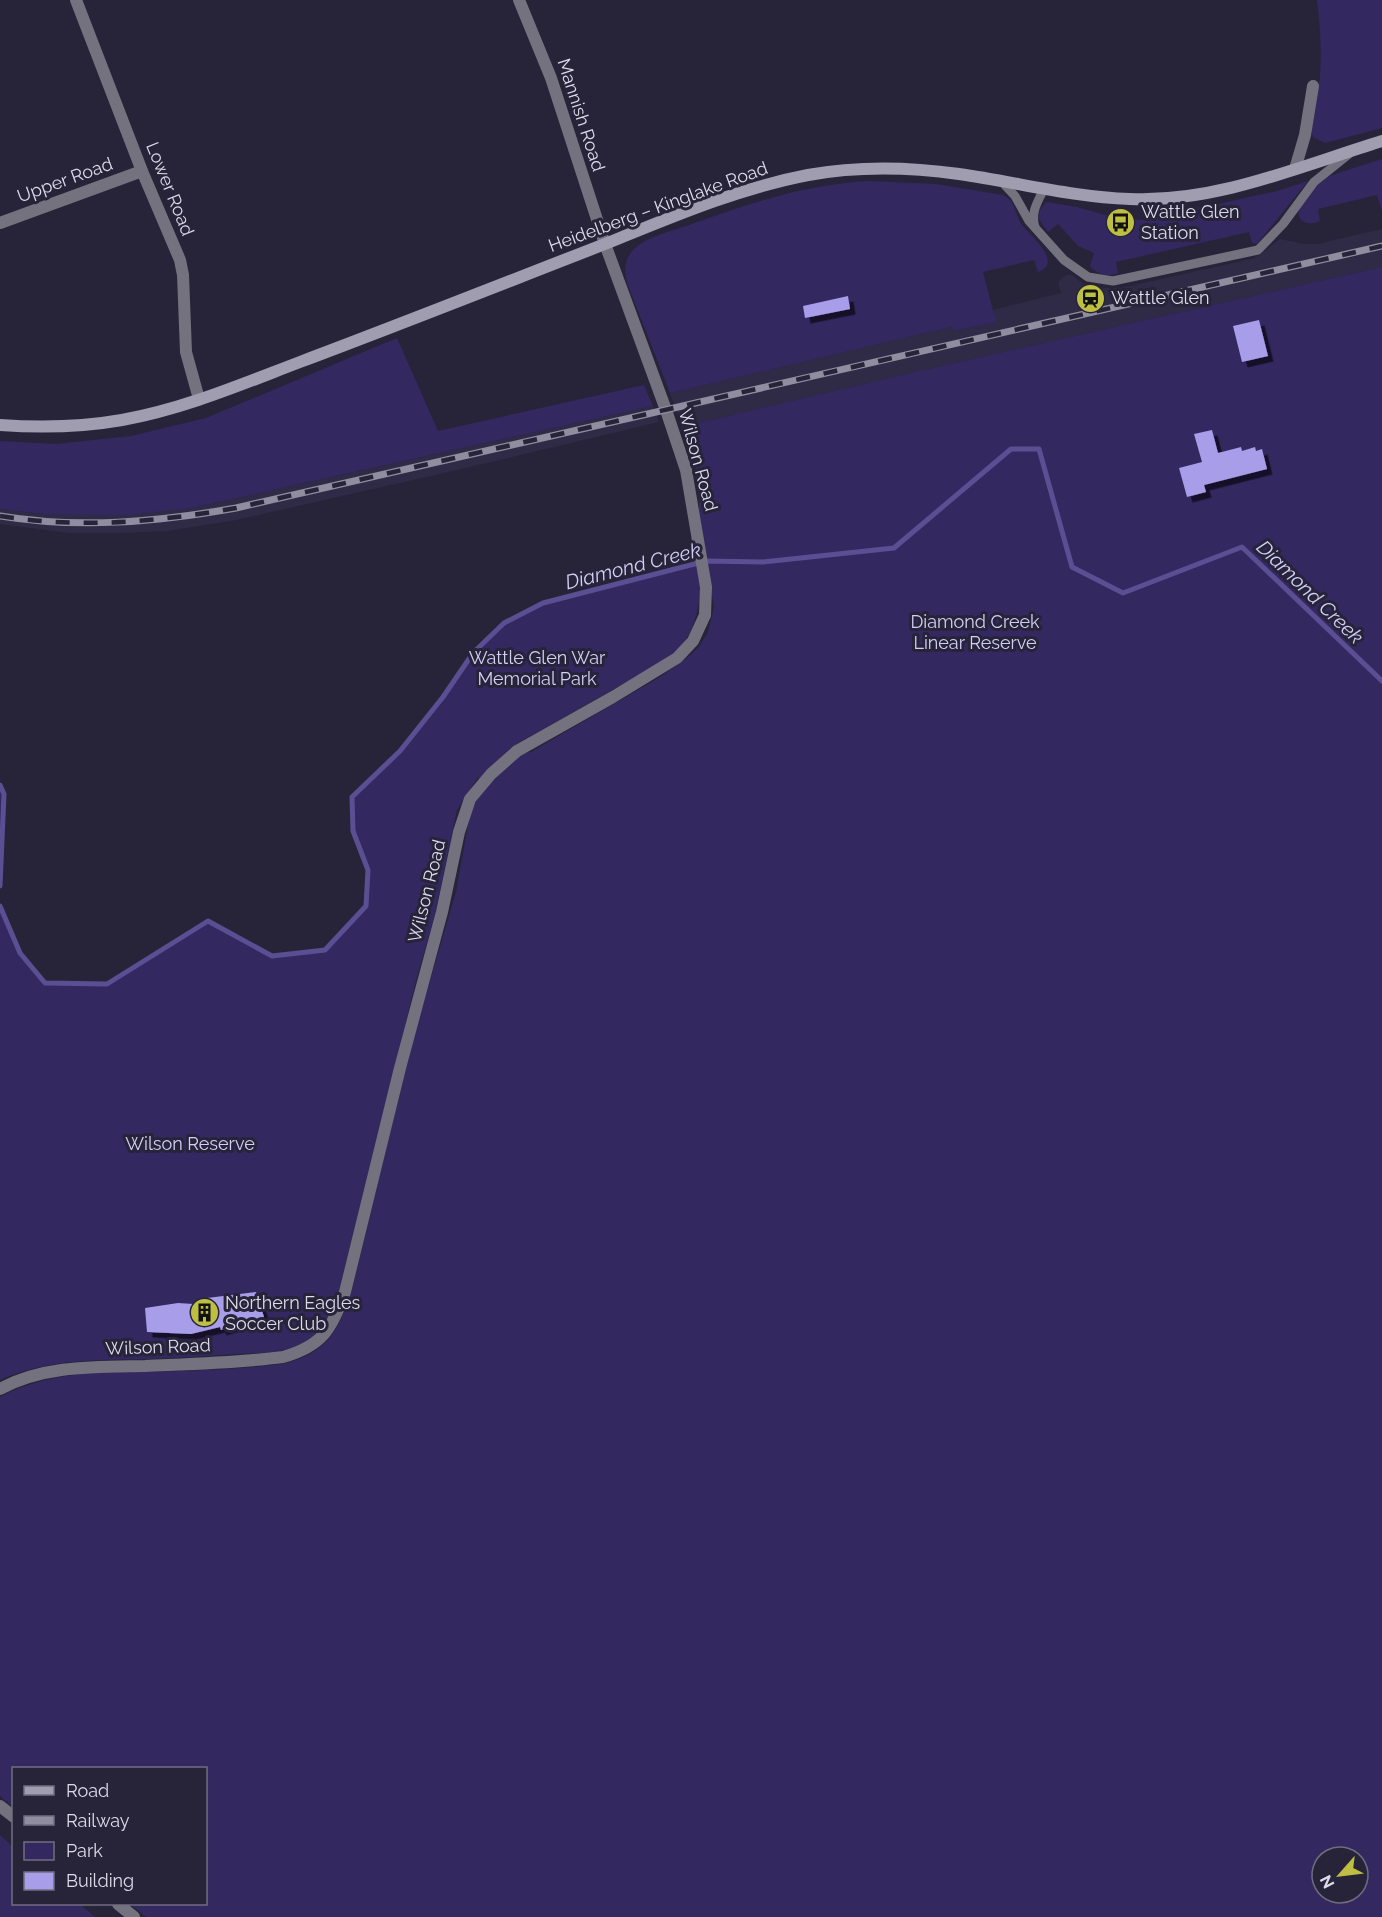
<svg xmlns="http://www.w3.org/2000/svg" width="1382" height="1917" font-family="Raleway,sans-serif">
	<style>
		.built { fill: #2f2b47 }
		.green { fill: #342861; fill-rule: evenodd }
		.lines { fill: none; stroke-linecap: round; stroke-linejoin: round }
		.stream { stroke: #5b4f94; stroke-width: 5 }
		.building { fill: #a79de9; filter: url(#shadow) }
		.service { stroke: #73727e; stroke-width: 9 }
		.minor { stroke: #73727e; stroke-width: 12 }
		.tertiary { stroke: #73727e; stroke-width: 12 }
		.secondary { stroke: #9f9daf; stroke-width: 12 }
		.rail-casing { stroke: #8f8d9f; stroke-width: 7 }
		.rail { stroke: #272439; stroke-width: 4.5; stroke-dasharray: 14; stroke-linecap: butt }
		.labels { text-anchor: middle; stroke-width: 6; stroke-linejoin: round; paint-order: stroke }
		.street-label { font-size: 18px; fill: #dddbea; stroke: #272439 }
		.poi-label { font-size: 18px; fill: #dddbea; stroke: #272439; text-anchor: start }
		.park-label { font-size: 18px; fill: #d2cef6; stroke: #272439 }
		.water-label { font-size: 20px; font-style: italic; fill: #d2cef6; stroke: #272439 }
	</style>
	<defs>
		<filter id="shadow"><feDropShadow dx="5.5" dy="5.5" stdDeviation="0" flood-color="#0009"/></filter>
	</defs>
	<rect width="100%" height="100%" fill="#272439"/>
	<g class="built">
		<polygon points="1382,229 1382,267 919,371 682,427 670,393 951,327 956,331 995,322 993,310 1061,293 1058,282 1066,275 1072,275 1083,284 1092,288 1121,288 1255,258 1280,239 1304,244 1317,244"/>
		<polygon points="653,406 659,422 457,470 236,520 167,531 120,533 69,533 0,524 0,509 45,514 191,508"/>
	</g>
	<g class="green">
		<path d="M1317,0H1382V128L1325,143L1313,137C1307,121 1319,93 1320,76C1322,51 1320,25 1317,0Z"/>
		<path d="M1382,159V212L1377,195L1318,209L1320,221C1310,226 1296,223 1299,209L1317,186L1329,176Z"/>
		<path d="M868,181L936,184L1003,195C1017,202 1014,214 1022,225C1031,236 1064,263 1038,272L1034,260L983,272L996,322L955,331L951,327L670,393L627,283C624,270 624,259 634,249C648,236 672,231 689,225C750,203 804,185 868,181Z"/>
		<path d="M1308,181L1257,244L1252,243L1249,232L1116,262L1118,273C1109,278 1096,274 1090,266L1094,253L1078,246L1058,224L1048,232L1038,218L1040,210L1046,202L1077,207L1112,217L1143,220L1176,210L1209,206L1277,191Z"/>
		<path d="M1382,267V1917H146L130,1904H206V1768H14L13,1807L0,1796V1397C56,1367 120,1373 181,1371C215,1370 250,1368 283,1364C327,1353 339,1331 352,1290L412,1042L456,892L470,814L484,784L478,777L457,810L435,914L417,977L337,1298C330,1315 322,1331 306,1341C285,1354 259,1353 235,1354C206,1356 177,1358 148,1359C99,1360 46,1359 0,1380V906L20,953L45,983L107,984L208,921L272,956L325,950L366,906L368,870L353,831L352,797L400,751L443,697L473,653L504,623L543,603L698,564L702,588L696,616L690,633L678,650L653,667L518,743L511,749L517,754L531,752L660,677L687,658L699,647L708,632L714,607L699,519V485L694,461L682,427L919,371ZM1322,1857H1358V1893H1322Z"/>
		<polygon points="397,338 438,431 644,385 653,406 191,508 124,515 45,514 0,509 0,441 56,444 131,436 206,418"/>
		<polygon points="0,785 4,794 0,886"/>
		<polygon points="0,1835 13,1847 14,1904 80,1904 95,1917 0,1917"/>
	</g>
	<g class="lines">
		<g class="stream">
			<polyline points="0,785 4,794 0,886"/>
			<polyline points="0,906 20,953 45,983 107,984 208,921 272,956 325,950 366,906 368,870 353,831 352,797 400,751 443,697 473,653 504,623 543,603 706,561 763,562 894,548 1011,449 1039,449 1072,567 1123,593 1242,547 1382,681"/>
		</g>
	</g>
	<g class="building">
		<polygon points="848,296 850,309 805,318 803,306"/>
		<polygon points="1259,320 1268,356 1242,362 1233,326"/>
		<polygon points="1212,430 1218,453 1241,447 1242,451 1255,447 1256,451 1262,449 1267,469 1204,485 1206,492 1187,497 1179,468 1202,462 1194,434"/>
		<polygon points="256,1292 264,1317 221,1330 220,1327 191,1334 147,1332 145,1308 178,1303 209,1305 207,1298"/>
	</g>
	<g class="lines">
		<g class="service">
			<polyline points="1001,181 1015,196 1029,221 1064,260 1088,277 1113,281 1258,250 1283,224 1314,182 1349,154"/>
			<path d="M1035,227C1030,213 1038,201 1044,189"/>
		</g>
		<g class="minor">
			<polyline points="76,0 142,171 180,260 183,275 186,352 199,399"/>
			<polyline points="519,0 551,78 605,244"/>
			<polyline points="1295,169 1305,135 1313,86"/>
			<polyline points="0,223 142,171"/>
		</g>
		<g class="tertiary">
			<path d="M0,1389C44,1365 96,1367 145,1366C191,1364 237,1363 283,1357C322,1346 332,1329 345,1292L400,1068L442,912L459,832L470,799L491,774L517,751L613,697L677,658L693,641L705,615L706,587L686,470L666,410L605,244"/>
			<polyline points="0,1806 14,1817"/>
			<polyline points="118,1904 134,1917"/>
		</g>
		<path class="secondary" d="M0,425C41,428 82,427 122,420C184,409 242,384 300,362C404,323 507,282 610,242C674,216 740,188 808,175C857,166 909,167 959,174C1016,182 1072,197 1130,199C1216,203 1301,166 1382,141"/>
		<defs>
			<path id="rail" d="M0,516C79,529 157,522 236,508L1382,246"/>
		</defs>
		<use href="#rail" class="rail-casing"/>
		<use href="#rail" class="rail"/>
	</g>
	<defs>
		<symbol id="bus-disc" viewBox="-11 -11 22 22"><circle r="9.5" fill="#bebf42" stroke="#272439"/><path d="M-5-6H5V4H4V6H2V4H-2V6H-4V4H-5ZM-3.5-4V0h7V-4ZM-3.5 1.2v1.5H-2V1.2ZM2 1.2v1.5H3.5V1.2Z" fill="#111"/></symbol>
		<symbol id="station-disc" viewBox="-11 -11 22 22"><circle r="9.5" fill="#bebf42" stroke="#272439"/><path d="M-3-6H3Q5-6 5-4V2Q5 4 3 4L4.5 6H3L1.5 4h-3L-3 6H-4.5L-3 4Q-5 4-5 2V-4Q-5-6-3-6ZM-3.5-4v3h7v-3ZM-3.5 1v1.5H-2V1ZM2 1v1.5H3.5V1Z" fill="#111"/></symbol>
		<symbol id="building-disc" viewBox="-11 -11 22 22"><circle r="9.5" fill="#bebf42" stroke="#272439"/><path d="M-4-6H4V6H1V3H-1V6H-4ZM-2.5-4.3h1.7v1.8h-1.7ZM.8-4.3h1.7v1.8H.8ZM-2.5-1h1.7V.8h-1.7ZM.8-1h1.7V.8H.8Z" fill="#111"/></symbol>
	</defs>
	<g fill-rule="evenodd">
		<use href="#bus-disc" x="1104" y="206" width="33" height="33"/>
		<use href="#station-disc" x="1074" y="282" width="33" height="33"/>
		<use href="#building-disc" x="188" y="1296" width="33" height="33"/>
	</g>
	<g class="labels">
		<g class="street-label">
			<text transform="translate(581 115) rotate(72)" y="6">Mannish Road</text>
			<text transform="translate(65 180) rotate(-20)" y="6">Upper Road</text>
			<text transform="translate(170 189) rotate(68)" y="6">Lower Road</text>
			<text transform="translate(658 207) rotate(-20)" y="6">Heidelberg – Kinglake Road</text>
			<text transform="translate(698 460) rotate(75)" y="6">Wilson Road</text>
			<text transform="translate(427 891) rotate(-76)" y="6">Wilson Road</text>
			<text transform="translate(158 1347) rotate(-2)" y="6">Wilson Road</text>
		</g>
		<g class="poi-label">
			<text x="1141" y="218">Wattle Glen<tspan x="1141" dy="21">Station</tspan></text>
			<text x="1111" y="304">Wattle Glen</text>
			<text x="225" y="1309">Northern Eagles<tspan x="225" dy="21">Soccer Club</tspan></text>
		</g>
		<g class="park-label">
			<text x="975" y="628">Diamond Creek<tspan x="975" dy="21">Linear Reserve</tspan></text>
			<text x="537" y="664">Wattle Glen War<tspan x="537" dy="21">Memorial Park</tspan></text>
			<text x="190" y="1150">Wilson Reserve</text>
		</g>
		<g class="water-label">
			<text transform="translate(633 566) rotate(-14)" y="7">Diamond Creek</text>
			<text transform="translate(1310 592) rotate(44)" y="7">Diamond Creek</text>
		</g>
	</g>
	<rect x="12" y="1767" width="195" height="138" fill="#272439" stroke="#706d80" stroke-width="1.5"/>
	<rect x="24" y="1786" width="30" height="9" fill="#9f9daf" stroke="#706d80" stroke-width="1.5"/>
	<text x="66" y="1797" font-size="18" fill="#dddbea">Road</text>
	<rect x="24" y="1816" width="30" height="9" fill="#8f8d9f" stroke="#706d80" stroke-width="1.5"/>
	<text x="66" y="1827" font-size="18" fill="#dddbea">Railway</text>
	<rect x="24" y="1842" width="30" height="18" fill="#342861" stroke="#706d80" stroke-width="1.5"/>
	<text x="66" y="1857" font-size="18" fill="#dddbea">Park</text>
	<rect x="24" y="1872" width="30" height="18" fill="#a79de9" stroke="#706d80" stroke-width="1.5"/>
	<text x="66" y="1887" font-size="18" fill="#dddbea">Building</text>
	<g transform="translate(1340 1875) rotate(242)"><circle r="28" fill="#272439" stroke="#706d80" stroke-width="1.5"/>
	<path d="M0-4.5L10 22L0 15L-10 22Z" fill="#bebf42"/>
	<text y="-9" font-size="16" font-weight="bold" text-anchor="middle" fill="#dddbea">N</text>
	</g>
</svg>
